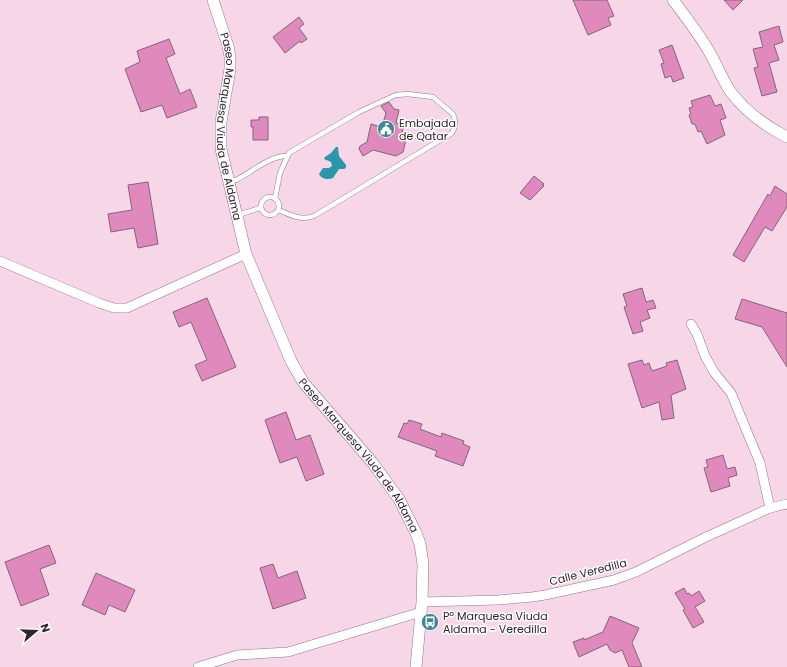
<svg xmlns="http://www.w3.org/2000/svg" width="787" height="667" font-family="Poppins,sans-serif">
	<style>
		.water { fill: #2b98aa }
		.building { fill: #df89bd; stroke: #826676 }
		.lines { fill: none; stroke-linecap: round; stroke-linejoin: round }
		.service-casing { stroke: #937686; stroke-width: 5.5 }
		.minor-casing { stroke: #937686; stroke-width: 10 }
		.tertiary-casing { stroke: #937686; stroke-width: 12 }
		.service { stroke: #fff; stroke-width: 4.5 }
		.minor { stroke: #fff; stroke-width: 9 }
		.tertiary { stroke: #fff; stroke-width: 11 }
		.labels { text-anchor: middle; stroke-width: 3; stroke-linejoin: round; paint-order: stroke }
		.poi-label { font-size: 11px; fill: #30242b; stroke: #fff; text-anchor: start }
		.street-label { font-size: 11px; fill: #30242b; stroke: #fff }
	</style>
	<rect width="100%" height="100%" fill="#f7d6e8"/>
	<path class="water" d="M336,147H338L339,156L346,165V168L344,169H339L333,178C328,180 321,179 319,174L323,168H329L332,166L331,162L324,159L325,157L331,153Z"/>
	<g class="building">
		<polygon points="573,0 607,0 614,16 608,18 611,25 588,35"/>
		<polygon points="724,0 743,0 733,10"/>
		<polygon points="299,17 304,24 299,28 307,39 301,43 300,41 285,53 273,37"/>
		<polygon points="779,26 783,42 774,45 779,60 769,63 777,92 762,96 754,68 758,67 753,49 763,47 759,32"/>
		<polygon points="169,39 175,54 166,58 180,94 190,89 197,107 167,118 162,105 141,112 125,69 140,62 137,51"/>
		<polygon points="672,45 684,78 673,82 671,76 665,78 661,64 664,63 659,50"/>
		<polygon points="710,95 715,106 721,104 726,118 720,120 725,135 707,144 701,131 698,132 695,124 692,124 689,115 691,114 689,108 693,107 691,101"/>
		<polygon points="389,102 394,109 399,110 396,123 400,124 403,129 402,134 407,135 403,152 396,156 373,150 363,156 359,149 360,146 367,142 371,124 378,126 383,123 386,113 381,106"/>
		<polygon points="259,117 268,117 268,140 253,140 253,127 251,127 251,120 259,120"/>
		<polygon points="534,176 544,184 542,185 544,186 530,200 520,193"/>
		<polygon points="148,182 158,244 138,248 134,228 111,232 108,214 132,210 128,185"/>
		<polygon points="775,186 787,194 787,207 772,231 765,227 744,262 733,255 768,194 770,196"/>
		<polygon points="642,288 646,302 653,300 656,308 647,310 650,318 640,322 643,331 633,334 624,307 627,306 623,294"/>
		<polygon points="207,298 236,367 202,381 195,365 207,360 191,322 179,327 173,312"/>
		<polygon points="742,299 787,313 787,367 762,327 735,319"/>
		<polygon points="642,360 644,365 649,363 652,371 667,366 666,363 677,360 686,389 671,395 674,418 662,420 659,402 642,408 628,364"/>
		<polygon points="286,412 296,440 310,435 324,474 306,481 297,457 280,463 265,420"/>
		<polygon points="409,420 422,424 420,429 441,437 442,433 464,441 463,444 470,447 463,466 435,456 437,451 398,437 404,423 407,424"/>
		<polygon points="723,455 727,469 735,467 737,475 728,478 730,486 711,492 704,468 708,467 706,460"/>
		<polygon points="49,545 56,563 40,569 49,595 21,606 5,562"/>
		<polygon points="273,564 278,578 297,571 306,598 273,609 260,568"/>
		<polygon points="96,573 135,590 125,612 109,605 105,615 82,605"/>
		<polygon points="684,588 687,594 689,593 691,596 699,591 705,601 695,607 704,622 693,628 683,610 685,609 675,593"/>
		<polygon points="610,616 639,628 632,643 642,667 629,667 622,650 615,653 610,650 607,644 579,657 573,642 584,638 584,640 603,632"/>
	</g>
	<g class="lines">
		<defs>
			<g id="service">
				<path d="M230,180H236C250,173 271,155 287,156"/>
				<circle cx="270" cy="206" r="9"/>
				<path d="M275,198L280,173L289,153L359,112L396,95L408,94L433,97L453,114C456,121 456,126 452,133L314,216C302,221 290,215 279,210"/>
				<polyline points="238,215 260,208"/>
			</g>
			<g id="minor">
				<polyline points="0,261 99,303 114,308 127,308 246,254"/>
				<polyline points="691,324 697,334 705,356 714,372 731,393 760,463 770,508"/>
				<polyline points="422,602 498,600 532,597 545,595 614,580 636,572 706,537 770,508 787,504"/>
				<polyline points="198,667 237,655 288,652 421,612"/>
			</g>
			<g id="tertiary">
				<path id="s1" d="M213,0L228,46L230,57V69L221,122V149L246,254L291,361L303,382L372,462L399,499L416,533L420,544L423,564L422,602L416,667"/>
				<path d="M673,0C686,17 699,34 710,53C717,65 722,79 730,91C745,111 765,126 787,137"/>
			</g>
		</defs>
		<use href="#service" class="service-casing"/>
		<use href="#minor" class="minor-casing"/>
		<use href="#tertiary" class="tertiary-casing"/>
		<use href="#service" class="service"/>
		<use href="#minor" class="minor"/>
		<use href="#tertiary" class="tertiary"/>
	</g>
	<defs>
		<symbol id="civic-disc" viewBox="-11 -11 22 22"><circle r="9.5" fill="#418693" stroke="#fff"/><path d="M-.6-6.5H3V-4.5H.6V-3L4-1V1h2V6H-6V1h2V-1L-.6-3ZM-1.2 2.5V6h2.4V2.5Z" fill="#fff"/></symbol>
		<symbol id="bus-disc" viewBox="-11 -11 22 22"><circle r="9.5" fill="#418693" stroke="#fff"/><path d="M-5-6H5V4H4V6H2V4H-2V6H-4V4H-5ZM-3.5-4V0h7V-4ZM-3.5 1.2v1.5H-2V1.2ZM2 1.2v1.5H3.5V1.2Z" fill="#fff"/></symbol>
	</defs>
	<g fill-rule="evenodd">
		<use href="#civic-disc" x="376" y="119" width="20" height="20"/>
		<use href="#bus-disc" x="420" y="612" width="20" height="20"/>
	</g>
	<g class="labels">
		<g class="poi-label">
			<text x="399" y="127">Embajada<tspan x="399" dy="13">de Qatar</tspan></text>
			<text x="443" y="620">Pº Marquesa Viuda<tspan x="443" dy="13">Aldama - Veredilla</tspan></text>
		</g>
		<g class="street-label">
			<text dy="4" stroke="none"><textPath href="#s1" startOffset="130">Paseo Marquesa Viuda de Aldama</textPath></text>
			<text dy="4" stroke="none"><textPath href="#s1" startOffset="493">Paseo Marquesa Viuda de Aldama</textPath></text>
			<text transform="translate(588 572) rotate(-14)" y="4">Calle Veredilla</text>
		</g>
	</g>
	<g transform="translate(36 631) rotate(71)" stroke="#ffffff" stroke-width="3" paint-order="stroke">
	<path d="M0-3L7 15L0 10L-7 15Z" fill="#30242b"/>
	<text y="-6" font-size="11" font-weight="bold" text-anchor="middle" fill="#30242b">N</text>
	</g>
</svg>
